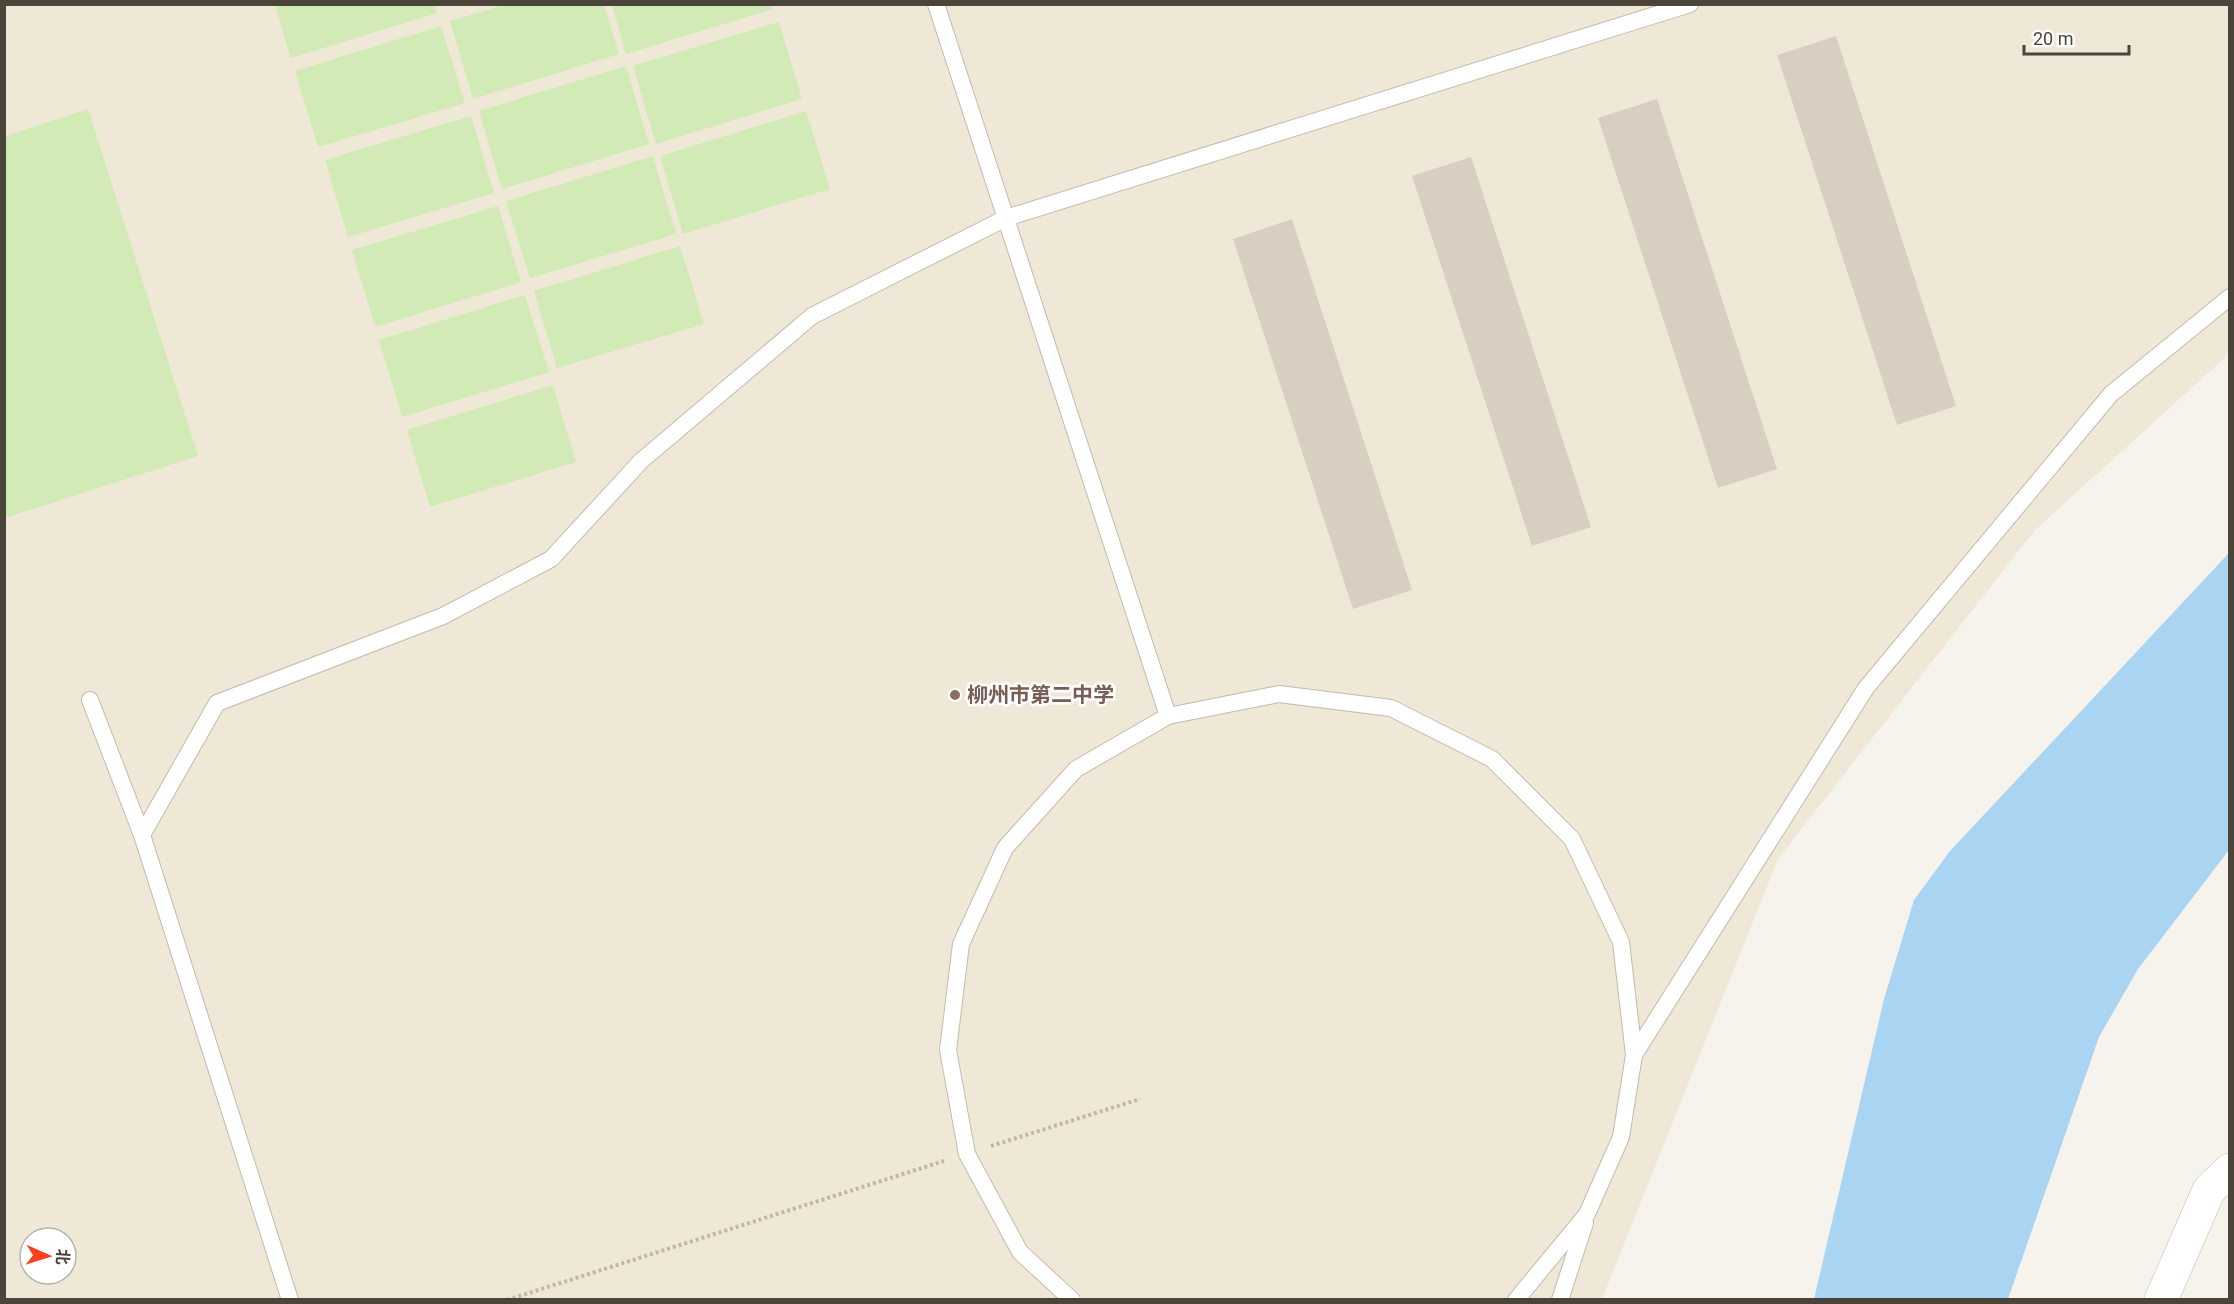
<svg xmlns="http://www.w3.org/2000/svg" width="2234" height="1304" font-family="Roboto,'Noto Sans SC',sans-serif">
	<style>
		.education { fill: #efe8d6; fill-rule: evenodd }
		.green { fill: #d2eab5 }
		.water { fill: #a9d4f2 }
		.building { fill: #d8cfc1 }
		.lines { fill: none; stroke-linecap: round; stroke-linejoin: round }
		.service-casing { stroke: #c2bbae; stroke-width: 18 }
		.tertiary-casing { stroke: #c2bbae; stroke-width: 34 }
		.path { stroke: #c4b79f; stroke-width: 4; stroke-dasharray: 3 3; stroke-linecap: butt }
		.service { stroke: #fff; stroke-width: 16 }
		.tertiary { stroke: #fff; stroke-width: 33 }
		.education-dot { fill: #8d6e63; stroke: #fff; stroke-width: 2 }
		.labels { text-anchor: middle; stroke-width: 5; stroke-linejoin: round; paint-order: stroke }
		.education-label { font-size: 21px; font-weight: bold; fill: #785e54; stroke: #fff; text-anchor: start }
	</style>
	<rect width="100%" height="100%" fill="#f6f3ec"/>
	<path class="education" d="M5,5H2229V354L2034,531L1778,859L1602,1299L5,1300ZM30,1238H66V1274H30Z"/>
	<g class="green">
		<polygon points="771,4 773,9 626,54 612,5"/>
		<polygon points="275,5 435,5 437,13 291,58"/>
		<polygon points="504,5 604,5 619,54 473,99 450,21"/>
		<polygon points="779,22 802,99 656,144 633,66"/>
		<polygon points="441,26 465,103 318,147 295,71"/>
		<polygon points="626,66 649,144 502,189 479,111"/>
		<polygon points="88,109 198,456 5,518 5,136"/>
		<polygon points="806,111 830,189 683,234 660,156"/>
		<polygon points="471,116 494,193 348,237 325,160"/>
		<polygon points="653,156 676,234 530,278 506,201"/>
		<polygon points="498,206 521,282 375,327 352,250"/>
		<polygon points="680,246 704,324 557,368 534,291"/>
		<polygon points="525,295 549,372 402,417 379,340"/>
		<polygon points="553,385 576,462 430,507 407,430"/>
	</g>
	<polygon class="water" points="2229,553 2229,850 2138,969 2099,1037 2008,1299 1814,1299 1884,999 1914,900 1950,851"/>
	<g class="building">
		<polygon points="1836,36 1956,406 1897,425 1777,55"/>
		<polygon points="1657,99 1777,469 1718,488 1598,118"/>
		<polygon points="1471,157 1591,527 1532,546 1412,176"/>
		<polygon points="1292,219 1412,590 1353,609 1233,239"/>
	</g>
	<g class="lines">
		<defs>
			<g id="service">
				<polyline points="936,4 1168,716"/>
				<polyline points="90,700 142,835 290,1300"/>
				<polyline points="142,835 217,703 443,616 551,559 641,461 812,316 1006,218 1690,4"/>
				<polyline points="1634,1055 1866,688 2111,394 2230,297"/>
				<polyline points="1072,1300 1020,1252 967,1154 948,1050 961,944 1005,848 1076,769 1168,716 1279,694 1391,708 1492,759 1572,839 1621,942 1634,1055 1621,1137 1587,1214 1516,1300"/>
				<polyline points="1560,1300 1585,1223"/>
			</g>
			<polyline id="tertiary" points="2161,1300 2209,1190 2230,1170"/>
		</defs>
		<use href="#service" class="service-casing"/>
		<use href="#tertiary" class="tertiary-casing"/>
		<g class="path">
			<polyline points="991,1146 1140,1099"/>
			<polyline points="507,1300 944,1161"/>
		</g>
		<use href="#service" class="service"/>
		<use href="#tertiary" class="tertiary"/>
	</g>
	<circle class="education-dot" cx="955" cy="695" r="6"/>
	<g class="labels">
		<g class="education-label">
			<text x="967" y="702">柳州市第二中学</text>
		</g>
	</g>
	<rect width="2234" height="1304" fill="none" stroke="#4b4439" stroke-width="12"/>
	<g transform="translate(48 1256) rotate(93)"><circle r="28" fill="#ffffff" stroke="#b7b4b0" stroke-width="1.5"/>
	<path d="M0-4.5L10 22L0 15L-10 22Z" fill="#fc3f1d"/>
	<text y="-9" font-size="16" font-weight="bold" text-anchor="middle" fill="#4b4439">北</text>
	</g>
	<path d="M2024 45v9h105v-9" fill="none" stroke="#4b4439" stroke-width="3"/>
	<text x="2033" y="45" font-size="18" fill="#4b4439" stroke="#ffffff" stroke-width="4.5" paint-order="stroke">20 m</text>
</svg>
